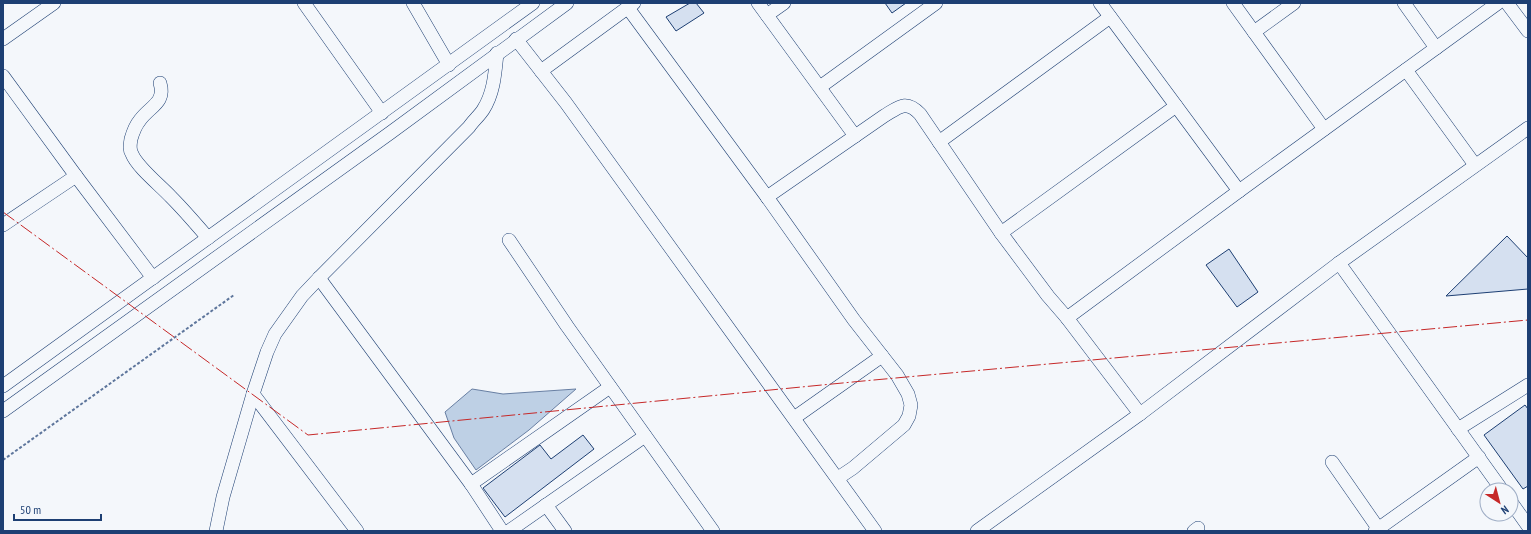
<svg xmlns="http://www.w3.org/2000/svg" width="1531" height="534" font-family="'PT Sans Narrow',sans-serif">
	<style>
		.water { fill: #bed0e5; stroke: #687fa3 }
		.building { fill: #d5e0f0; stroke: #1d3f73 }
		.lines { fill: none; stroke-linecap: round; stroke-linejoin: round }
		.minor-casing { stroke: #1d3f73; stroke-width: 14 }
		.path { stroke: #5e769c; stroke-width: 2; stroke-dasharray: 3 2; stroke-linecap: butt }
		.minor { stroke: #f4f7fb; stroke-width: 13 }
		.power { stroke: #c62828; stroke-width: 1; stroke-dasharray: 14 3 2 3; stroke-linecap: butt }
	</style>
	<rect width="100%" height="100%" fill="#f4f7fb"/>
	<polygon class="water" points="472,389 503,394 576,389 529,430 476,470 454,438 445,412"/>
	<g class="building">
		<polygon points="690,3 696,3 704,13 676,31 666,17"/>
		<polygon points="885,3 906,3 892,13"/>
		<polygon points="1507,236 1528,258 1528,289 1446,296"/>
		<polygon points="1229,249 1258,292 1237,307 1206,265"/>
		<polygon points="1525,405 1528,409 1528,486 1523,489 1484,435"/>
		<polygon points="583,435 594,449 505,517 483,488 540,445 551,459"/>
	</g>
	<g class="lines">
		<defs>
			<g id="minor">
				<polyline points="304,3 382,113"/>
				<polyline points="413,3 449,65"/>
				<polyline points="758,3 855,136"/>
				<polyline points="1100,3 1239,191"/>
				<polyline points="1233,3 1324,129"/>
				<polyline points="1404,3 1436,48"/>
				<polyline points="1507,3 1528,31"/>
				<polyline points="628,8 767,197 854,320 897,375 908,394 911,405 909,416 904,425 853,468 838,478"/>
				<polyline points="767,15 784,3"/>
				<polyline points="1254,32 1294,3"/>
				<polyline points="3,39 54,3"/>
				<polyline points="516,39 566,103 875,531"/>
				<polyline points="1406,70 1475,165"/>
				<polyline points="541,71 634,3"/>
				<polyline points="3,76 76,176 153,278"/>
				<path d="M160,83C166,103 150,106 140,120C135,126 133,132 131,139C130,145 129,149 132,154C137,167 161,186 171,197C184,210 196,224 208,238"/>
				<polyline points="820,87 936,3"/>
				<polyline points="939,142 1110,17"/>
				<path d="M767,197L884,116C899,107 906,99 920,114L1001,233L1048,296L1067,318L1140,414"/>
				<polyline points="3,225 76,176"/>
				<polyline points="1001,233 1176,106"/>
				<polyline points="509,240 567,326 713,531"/>
				<polyline points="1339,263 1502,490"/>
				<polyline points="319,278 471,484 502,531"/>
				<polyline points="1067,318 1239,191 1498,3"/>
				<polyline points="3,386 533,3"/>
				<polyline points="253,394 357,531"/>
				<polyline points="3,411 390,133 567,3"/>
				<polyline points="794,418 882,356"/>
				<polyline points="1458,429 1528,385"/>
				<polyline points="1332,462 1380,531"/>
				<polyline points="471,484 610,387"/>
				<polyline points="1511,502 1528,526"/>
				<polyline points="546,505 565,531"/>
				<path d="M216,531L223,497L253,394L267,352L275,334L302,296L319,278L469,127C473,121 479,116 483,110C494,93 495,73 497,53"/>
				<polyline points="509,531 645,436"/>
				<polyline points="977,531 1140,414 1339,263 1528,128"/>
				<polyline points="1194,531 1198,528"/>
				<polyline points="1375,531 1479,457"/>
			</g>
		</defs>
		<use href="#minor" class="minor-casing"/>
		<polyline class="path" points="3,460 234,295"/>
		<use href="#minor" class="minor"/>
		<polyline class="power" points="3,212 308,435 863,381 1528,320"/>
	</g>
	<rect width="1531" height="534" fill="none" stroke="#1d3f73" stroke-width="8"/>
	<g transform="translate(1499 502) rotate(144)"><circle r="19" fill="#f4f7fb" stroke="#9eadc5"/>
	<path d="M0-3L7 15L0 10L-7 15Z" fill="#c62828"/>
	<text y="-6" font-size="11" font-weight="bold" text-anchor="middle" fill="#1d3f73">N</text>
	</g>
	<path d="M14 514v6h87v-6" fill="none" stroke="#1d3f73" stroke-width="2"/>
	<text x="20" y="514" font-size="12" fill="#1d3f73" stroke="#f4f7fb" stroke-width="3" paint-order="stroke">50 m</text>
</svg>
